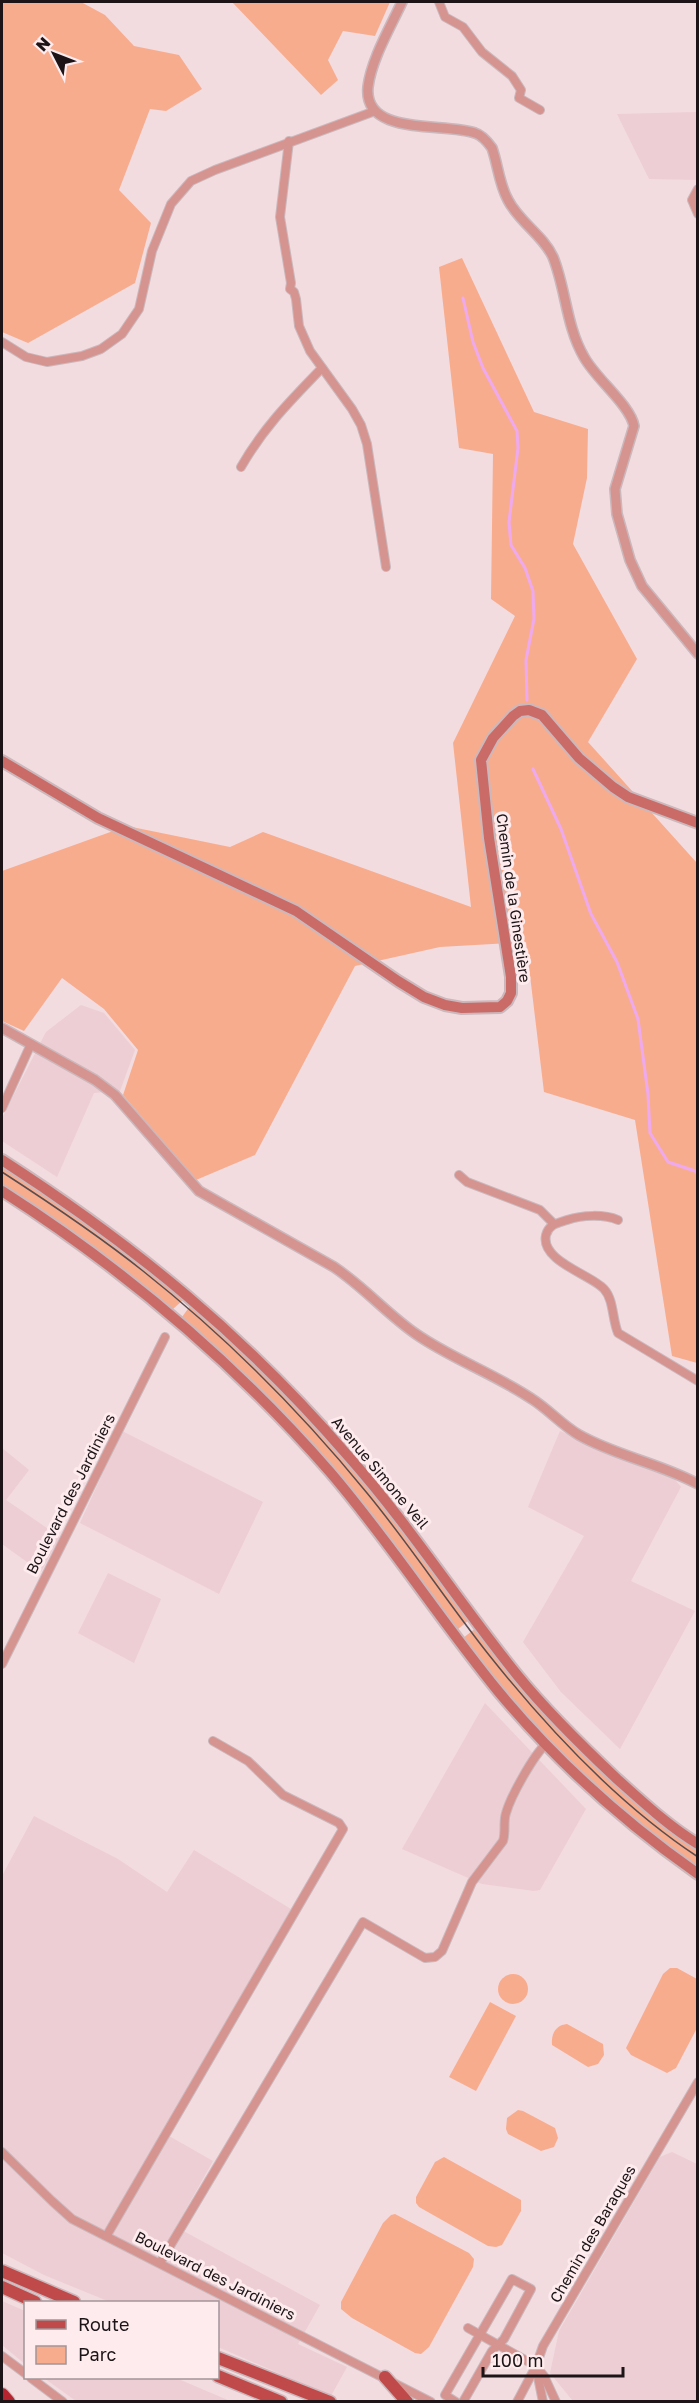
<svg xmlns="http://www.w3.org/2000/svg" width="699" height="2403" font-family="'Golos Text',sans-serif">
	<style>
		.built { fill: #edced4 }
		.green { fill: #f8ac8e }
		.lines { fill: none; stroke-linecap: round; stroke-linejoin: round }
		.stream { stroke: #efaaee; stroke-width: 3 }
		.minor-casing { stroke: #cbb8bc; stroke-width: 10 }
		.tertiary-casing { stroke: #cbb8bc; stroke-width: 12 }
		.secondary-casing { stroke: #cbb8bc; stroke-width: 14 }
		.primary-casing { stroke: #cbb8bc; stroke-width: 15 }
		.motorway-casing { stroke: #cbb8bc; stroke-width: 16 }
		.minor { stroke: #d69490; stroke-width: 8 }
		.tertiary { stroke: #d69490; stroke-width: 9 }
		.secondary { stroke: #ca6b67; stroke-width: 10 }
		.primary { stroke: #c04a4a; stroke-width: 12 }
		.motorway { stroke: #b5242f; stroke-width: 14 }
		.tram { stroke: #594d50; stroke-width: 1.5 }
		.labels { text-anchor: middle; stroke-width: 6; stroke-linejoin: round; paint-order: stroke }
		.street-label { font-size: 15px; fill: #1c1416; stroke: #fdebee }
	</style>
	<rect width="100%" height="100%" fill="#f2dce0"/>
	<g class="built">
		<polygon points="697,112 697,180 649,179 617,114"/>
		<polygon points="81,1005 104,1013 135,1050 120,1091 94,1093 57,1177 2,1141 2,1118 46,1032"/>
		<polygon points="122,1431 263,1502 219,1594 80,1523"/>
		<polygon points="560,1431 671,1475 681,1487 631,1581 695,1611 620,1749 561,1692 523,1642 584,1536 528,1507"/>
		<polygon points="2,1448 29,1470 6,1500 60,1537 41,1572 2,1544"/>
		<polygon points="108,1573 161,1599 134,1663 78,1633"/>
		<polygon points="485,1703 586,1809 540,1890 534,1891 482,1884 402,1849"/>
		<polygon points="34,1816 118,1859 167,1892 194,1850 291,1909 162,2132 213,2161 176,2227 320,2305 298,2344 347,2367 331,2396 218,2347 218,2302 110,2302 44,2275 2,2253 2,1876"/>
		<polygon points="672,2152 697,2164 697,2401 573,2401 550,2373 559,2331 660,2157"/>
		<polygon points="2,2301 25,2311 25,2364 2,2345"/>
		<polygon points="44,2378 176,2378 230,2401 76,2401"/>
	</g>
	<g class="green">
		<polygon points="2,2 81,2 105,15 134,46 179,55 202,89 166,111 150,109 119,190 151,223 135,283 28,343 2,332"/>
		<polygon points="232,2 390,2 375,36 343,31 328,60 338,80 321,95"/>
		<polygon points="462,258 534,412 588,429 587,478 573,544 637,659 588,742 697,863 697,1363 672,1356 635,1120 544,1092 526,942 440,947 355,966 255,1155 196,1180 123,1095 138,1050 104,1009 62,978 24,1031 2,1021 2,871 127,826 230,847 263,832 471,907 453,743 515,616 491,599 493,454 459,448 439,267"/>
		<polygon points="2,1166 46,1194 117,1244 183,1300 173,1309 69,1229 2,1185"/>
		<polygon points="190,1306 193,1306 259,1366 327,1438 370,1489 468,1621 458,1629 455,1628 278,1408 182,1317"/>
		<path d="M476,1628L515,1679L697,1849V1867L695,1868C608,1800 528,1728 463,1638Z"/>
		<polygon points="670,1968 677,1968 697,1979 697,2028 676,2068 667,2073 631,2055 626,2048 663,1974"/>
		<circle cx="513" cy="1989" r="15"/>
		<polygon points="490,2002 516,2016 476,2091 449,2077"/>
		<path d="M567,2024L603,2044L604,2055L598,2064L588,2067L552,2045C551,2035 555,2025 567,2024Z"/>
		<polygon points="518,2110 523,2111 555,2128 558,2138 554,2147 541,2151 508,2134 506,2129 507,2118"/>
		<polygon points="444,2157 521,2200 521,2211 502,2245 496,2247 488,2246 419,2207 416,2203 416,2197 435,2162"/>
		<polygon points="395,2214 469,2253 474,2259 473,2267 429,2347 421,2354 415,2353 352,2318 341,2309 341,2302 383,2223 391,2215"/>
	</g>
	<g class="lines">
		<g class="stream">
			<polyline points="463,298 473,342 483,368 517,431 518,448 509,522 511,545 525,568 533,591 534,619 526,660 527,700"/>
			<polyline points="533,769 561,829 591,914 617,962 638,1019 648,1094 650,1133 668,1162 695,1171 698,1174"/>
		</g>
		<defs>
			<g id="minor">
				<polyline points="439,2 445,17 463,27 482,52 512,76 521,90 519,98 540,110"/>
				<polyline points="289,141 280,217 291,283 290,289 294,292 296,299 299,326 310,351 352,409 361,425 367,444 386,567"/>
				<polyline points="698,189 692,200 698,214"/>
				<polyline points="2,342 26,357 47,362 82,356 101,349 122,334 139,309 152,251 171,204 191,181 215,170 375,111"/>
				<path d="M241,467C264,427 290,401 322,368"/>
				<polyline points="2,1108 31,1044"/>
				<polyline points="459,1175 467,1182 540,1210 554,1224"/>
				<path d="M618,1220C604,1214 582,1215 567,1220C558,1223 549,1224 546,1235C540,1261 592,1275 604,1289C614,1300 612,1319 618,1333L698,1381"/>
				<polyline points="2,1664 165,1337"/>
				<polyline points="2,2152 52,2201 72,2219 431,2402"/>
				<polyline points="107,2235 343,1829 339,1823 283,1795 248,1761 213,1741"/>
				<path d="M160,2263L363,1922L425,1958L435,1957L442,1951L472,1882L503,1841C506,1832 503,1822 506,1813C511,1796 533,1756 546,1744"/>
				<polyline points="468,2328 536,2366 544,2376 556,2402"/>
				<polyline points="2,2356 26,2374"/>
				<polyline points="536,2367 543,2402"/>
				<polyline points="31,2378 63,2402"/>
				<polyline points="456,2402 445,2395 512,2279 531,2289 504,2339 492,2351 463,2402"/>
				<polyline points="517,2402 536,2366 543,2346 698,2082"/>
			</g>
			<g id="tertiary">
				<path d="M402,2C391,26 371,60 368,87C363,137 445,122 475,133C482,135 487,141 492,148C498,165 499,184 508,200C519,222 543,235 553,257C566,289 566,326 584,357C596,379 630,405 634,426L615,489L617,514L630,560L642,586L698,654"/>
				<path d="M2,1028L95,1080L115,1095L199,1191L334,1267C364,1287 387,1314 416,1334C452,1359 495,1374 532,1399C548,1409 562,1425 579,1435C616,1456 659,1463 698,1484"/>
			</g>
			<g id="secondary">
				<polyline points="2,761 98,818 296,911 398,981 424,997 445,1005 462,1008 500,1007 507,1001 511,993 511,977 489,838 481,760 493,738 513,716 520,711 529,710 542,715 579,758 613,787 628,797 698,823"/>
				<path d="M2,1160C135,1246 245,1336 349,1457C410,1526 460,1604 518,1676C548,1713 582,1746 617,1779C643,1802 668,1826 698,1844"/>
				<path d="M2,1191C124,1269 234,1362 330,1472C390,1542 440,1620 498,1691C556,1761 624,1822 698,1874"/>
			</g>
			<g id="primary">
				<polyline points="2,2271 74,2302"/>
				<polyline points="2,2287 35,2302"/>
				<polyline points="218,2358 330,2402"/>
				<polyline points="218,2376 281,2402"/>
				<polyline points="385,2377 407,2402"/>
			</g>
			<polyline id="motorway" points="2,2395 8,2402"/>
		</defs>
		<use href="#minor" class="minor-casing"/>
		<use href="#tertiary" class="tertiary-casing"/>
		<use href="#secondary" class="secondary-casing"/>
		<use href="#primary" class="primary-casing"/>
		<use href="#motorway" class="motorway-casing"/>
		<use href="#minor" class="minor"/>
		<use href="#tertiary" class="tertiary"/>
		<use href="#secondary" class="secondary"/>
		<use href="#primary" class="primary"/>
		<use href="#motorway" class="motorway"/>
		<path class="tram" d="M2,1172C50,1203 98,1235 143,1271C225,1336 301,1412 367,1493C410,1545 447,1602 489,1655C547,1728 619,1805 698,1857"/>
	</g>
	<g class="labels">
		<g class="street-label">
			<text transform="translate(513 898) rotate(82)" y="5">Chemin de la Ginestière</text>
			<text transform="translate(380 1473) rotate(50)" y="5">Avenue Simone Veil</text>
			<text transform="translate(71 1494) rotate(-63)" y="5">Boulevard des Jardiniers</text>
			<text transform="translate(593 2234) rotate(-60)" y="5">Chemin des Baraques</text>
			<text transform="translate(215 2276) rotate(27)" y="5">Boulevard des Jardiniers</text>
		</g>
	</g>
	<rect width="699" height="2403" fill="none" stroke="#1c1416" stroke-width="6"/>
	<rect x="24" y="2301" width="195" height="78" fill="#fdebee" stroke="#a39598" stroke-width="1.5"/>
	<rect x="36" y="2320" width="30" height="9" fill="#c04a4a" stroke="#a39598" stroke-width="1.5"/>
	<text x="78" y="2331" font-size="18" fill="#1c1416">Route</text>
	<rect x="36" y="2346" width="30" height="18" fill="#f8ac8e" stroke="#a39598" stroke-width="1.5"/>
	<text x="78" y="2361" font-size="18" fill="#1c1416">Parc</text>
	<g transform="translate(54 54) rotate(312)" stroke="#fdebee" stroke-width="4.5" paint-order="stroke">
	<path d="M0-4.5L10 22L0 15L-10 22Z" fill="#1c1416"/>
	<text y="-9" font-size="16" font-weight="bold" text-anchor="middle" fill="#1c1416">N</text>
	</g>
	<path d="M483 2367v9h140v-9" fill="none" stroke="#1c1416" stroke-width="3"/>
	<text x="492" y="2367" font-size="18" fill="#1c1416" stroke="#fdebee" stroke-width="4.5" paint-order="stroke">100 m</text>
</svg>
